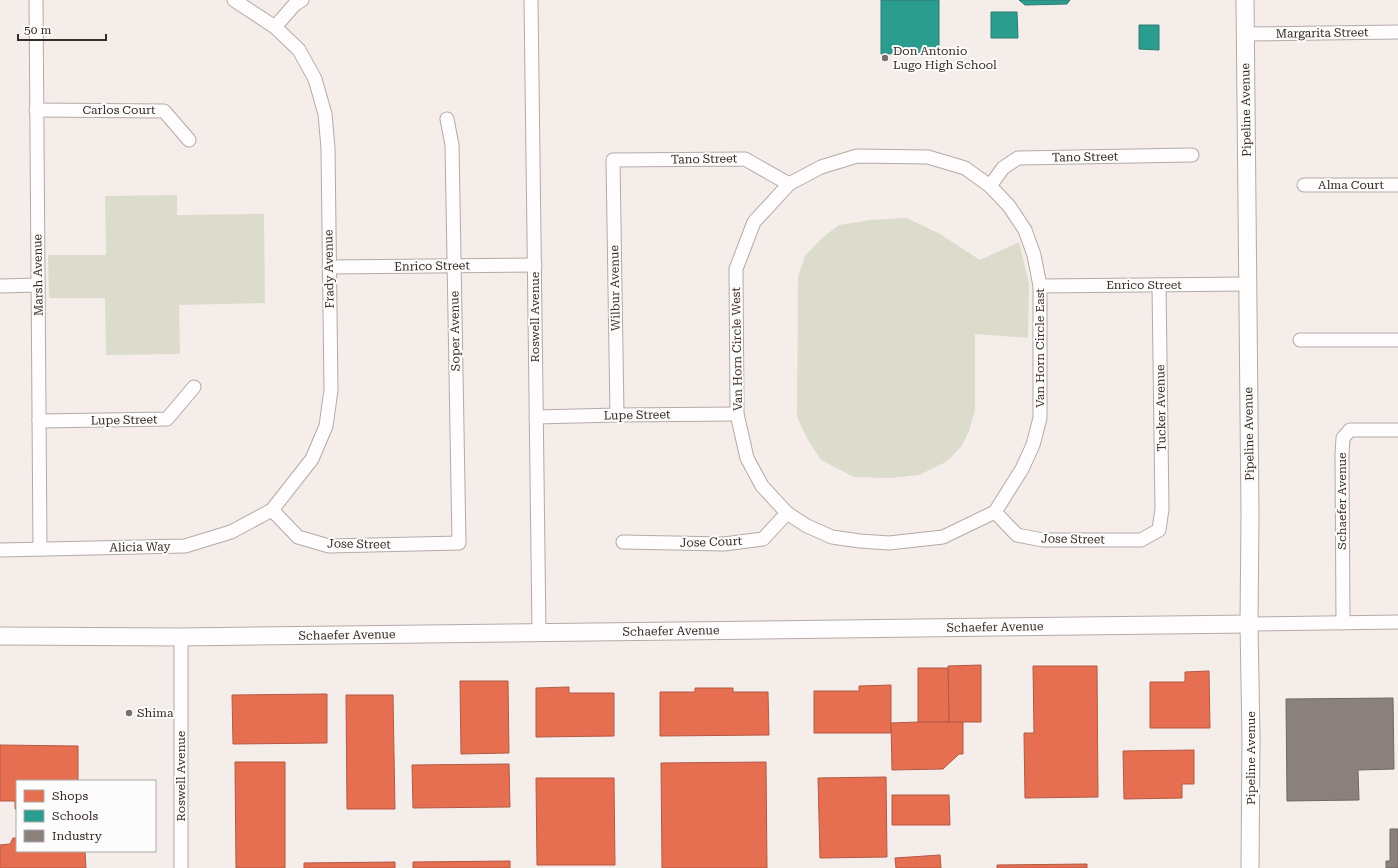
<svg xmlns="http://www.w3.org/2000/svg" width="1398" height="868" font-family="'Roboto Serif',serif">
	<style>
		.green { fill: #dcdccc }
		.shops { fill: #e76f51; stroke: #b25a44 }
		.schools { fill: #2a9d8f; stroke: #2e7a6f }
		.industry { fill: #8a817c; stroke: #716762 }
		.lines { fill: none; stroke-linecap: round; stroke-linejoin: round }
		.minor-casing { stroke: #b4aaa6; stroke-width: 15 }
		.major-casing { stroke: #b4aaa6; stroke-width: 19 }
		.minor { stroke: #fefcfc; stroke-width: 13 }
		.major { stroke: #fefcfc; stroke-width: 17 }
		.poi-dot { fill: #7a6e69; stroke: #fcfcfc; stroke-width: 1.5 }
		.labels { text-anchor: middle; stroke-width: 4; stroke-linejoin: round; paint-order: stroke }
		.street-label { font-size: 12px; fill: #382a24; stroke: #fcfcfc }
		.poi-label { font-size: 12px; fill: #382a24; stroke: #fcfcfc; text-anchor: start }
	</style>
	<rect width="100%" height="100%" fill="#f5edea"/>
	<g class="green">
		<polygon points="177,195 177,215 264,214 265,303 179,305 180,354 106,355 105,298 49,298 48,255 106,255 105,196"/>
		<polygon points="907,218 940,234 980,260 1019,242 1029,283 1028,338 975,334 975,410 969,431 961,447 946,462 919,475 890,478 854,477 821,460 808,440 797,417 798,277 805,256 822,238 839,225 870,220"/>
	</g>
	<g class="shops">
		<polygon points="981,665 981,722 949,722 948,666"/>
		<polygon points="1033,666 1097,666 1098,797 1025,798 1024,733 1034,733"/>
		<polygon points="918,668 948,668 949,722 918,722"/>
		<polygon points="1209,671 1210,728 1150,728 1150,682 1185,682 1185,672"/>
		<polygon points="460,681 508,681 509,753 461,754"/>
		<polygon points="891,685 891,733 814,733 814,691 859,691 859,686"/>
		<polygon points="569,687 569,693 614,693 614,736 536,737 536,688"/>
		<polygon points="695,688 733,688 733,692 768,692 769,735 660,736 660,692 695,692"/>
		<polygon points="327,694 327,743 233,744 232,695"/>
		<polygon points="346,695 393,695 395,809 347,809"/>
		<polygon points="918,722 963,722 963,754 959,754 943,769 892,770 891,723"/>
		<polygon points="0,745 78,746 78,781 17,781 17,809 15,809 15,801 0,801"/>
		<polygon points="1194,750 1194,784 1182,784 1182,798 1124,799 1123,751"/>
		<polygon points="235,762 285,762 285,868 236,868"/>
		<polygon points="766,762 767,868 662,868 661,763"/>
		<polygon points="509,764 510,807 413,808 412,765"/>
		<polygon points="886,777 887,857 820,858 818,778"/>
		<polygon points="536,778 614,778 615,865 537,865"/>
		<polygon points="892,795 949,795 950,825 892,825"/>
		<polygon points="13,838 17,838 17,851 85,851 86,868 0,868 0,845 10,844"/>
		<polygon points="940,855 941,868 896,868 895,858"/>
		<polygon points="510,861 510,868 413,868 413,862"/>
		<polygon points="395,862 395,868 304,868 304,863"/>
		<polygon points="1087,864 1087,868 997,868 997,865"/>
	</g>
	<g class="schools">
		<polygon points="881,0 939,0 939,53 881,54"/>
		<polygon points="1019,0 1070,0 1067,4 1025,5"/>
		<polygon points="991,12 1017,12 1018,38 991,38"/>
		<polygon points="1139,25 1159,25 1159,50 1139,49"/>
	</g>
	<g class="industry">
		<polygon points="1393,698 1394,769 1358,770 1359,800 1287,801 1286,699"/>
		<polygon points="1390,829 1398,829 1398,868 1386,868 1386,861 1390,861"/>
	</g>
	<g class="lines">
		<defs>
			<g id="minor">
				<polyline points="36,0 40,549"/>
				<polyline points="531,0 539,633"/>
				<polyline points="275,27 295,4 302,0"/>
				<polyline points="1245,34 1398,32"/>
				<polyline points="36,110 164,111 189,140"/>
				<polygon points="857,156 928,157 965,168 990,186 1009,206 1025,230 1034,255 1040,286 1040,418 1033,445 1022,469 995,512 943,537 889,543 860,541 832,537 807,526 787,513 762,486 747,458 737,414 736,269 754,222 789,184 821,167"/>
				<polyline points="1304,185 1398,185"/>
				<polyline points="990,186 1003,168 1018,158 1192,155"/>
				<polyline points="329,267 535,265"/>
				<polyline points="0,286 38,285"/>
				<polyline points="1040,286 1248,284"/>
				<polyline points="1300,340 1398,340"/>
				<polyline points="617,415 613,160 745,159 789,184"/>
				<polyline points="536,417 617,415 737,414"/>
				<polyline points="39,421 167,419 194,387"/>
				<polyline points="272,510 298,537 329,546 459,543 452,145 447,119"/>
				<polyline points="995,512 1017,535 1043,540 1141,540 1159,530 1162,509 1159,285"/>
				<polyline points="623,542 724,544 763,539 787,513"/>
				<polyline points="0,550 185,546 231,532 272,510 312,459 326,426 331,390 328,148 325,114 315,79 299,50 275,27 234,0"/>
				<polyline points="1343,623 1342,454 1343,438 1350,430 1398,430"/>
				<polyline points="1249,624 1398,622"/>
				<polyline points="181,868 181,637"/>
			</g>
			<g id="major">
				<polyline points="1245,0 1250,515 1249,624 1251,739 1250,868"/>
				<polyline points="0,636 181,637 1249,624"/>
			</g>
		</defs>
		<use href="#minor" class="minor-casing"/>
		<use href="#major" class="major-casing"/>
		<use href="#minor" class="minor"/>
		<use href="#major" class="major"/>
	</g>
	<g class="poi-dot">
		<circle cx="885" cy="58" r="4"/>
		<circle cx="129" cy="713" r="4"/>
	</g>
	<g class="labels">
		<g class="street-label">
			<text transform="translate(1322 33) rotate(-1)" y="4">Margarita Street</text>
			<text x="119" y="114">Carlos Court</text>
			<text transform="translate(1246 110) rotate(-91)" y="4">Pipeline Avenue</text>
			<text transform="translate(1085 157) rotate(-1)" y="4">Tano Street</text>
			<text transform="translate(704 159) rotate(-1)" y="4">Tano Street</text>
			<text x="1351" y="189">Alma Court</text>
			<text transform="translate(432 266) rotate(-1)" y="4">Enrico Street</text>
			<text transform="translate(329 269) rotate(-91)" y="4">Frady Avenue</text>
			<text transform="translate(38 275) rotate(-91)" y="4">Marsh Avenue</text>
			<text x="1144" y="289">Enrico Street</text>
			<text transform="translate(615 288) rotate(-91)" y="4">Wilbur Avenue</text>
			<text transform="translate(535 317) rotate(-90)" y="4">Roswell Avenue</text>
			<text transform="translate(455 331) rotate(-91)" y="4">Soper Avenue</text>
			<text transform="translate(1040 348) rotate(-90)" y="4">Van Horn Circle East</text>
			<text transform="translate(737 349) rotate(-91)" y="4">Van Horn Circle West</text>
			<text transform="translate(1161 408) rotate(-91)" y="4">Tucker Avenue</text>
			<text transform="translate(637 415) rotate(-1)" y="4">Lupe Street</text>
			<text transform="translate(124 420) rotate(-1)" y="4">Lupe Street</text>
			<text transform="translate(1249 434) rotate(-91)" y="4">Pipeline Avenue</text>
			<text transform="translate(1342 501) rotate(-90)" y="4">Schaefer Avenue</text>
			<text transform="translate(1073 539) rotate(1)" y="4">Jose Street</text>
			<text transform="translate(711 542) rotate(-2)" y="4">Jose Court</text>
			<text transform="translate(359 544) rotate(1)" y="4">Jose Street</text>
			<text transform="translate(140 547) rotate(-1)" y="4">Alicia Way</text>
			<text transform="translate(995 627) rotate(-1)" y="4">Schaefer Avenue</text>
			<text transform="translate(671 631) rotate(-1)" y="4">Schaefer Avenue</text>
			<text transform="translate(347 635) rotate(-1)" y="4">Schaefer Avenue</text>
			<text transform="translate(1251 758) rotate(-90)" y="4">Pipeline Avenue</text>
			<text transform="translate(181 776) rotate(-90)" y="4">Roswell Avenue</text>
		</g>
		<g class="poi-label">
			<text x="893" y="55">Don Antonio<tspan x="893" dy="14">Lugo High School</tspan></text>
			<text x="137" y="717">Shima</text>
		</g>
	</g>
	<rect x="16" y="780" width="140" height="72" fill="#fcfcfc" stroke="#aea8a6"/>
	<rect x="24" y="790" width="20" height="12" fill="#e76f51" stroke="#aea8a6"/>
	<text x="52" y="800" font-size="12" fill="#382a24">Shops</text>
	<rect x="24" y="810" width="20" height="12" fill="#2a9d8f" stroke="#aea8a6"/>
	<text x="52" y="820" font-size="12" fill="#382a24">Schools</text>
	<rect x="24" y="830" width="20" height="12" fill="#8a817c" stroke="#aea8a6"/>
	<text x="52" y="840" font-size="12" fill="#382a24">Industry</text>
	<path d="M18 34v6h88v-6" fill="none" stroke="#382a24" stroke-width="2"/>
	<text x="24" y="34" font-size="12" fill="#382a24" stroke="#fcfcfc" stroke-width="3" paint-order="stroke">50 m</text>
</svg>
